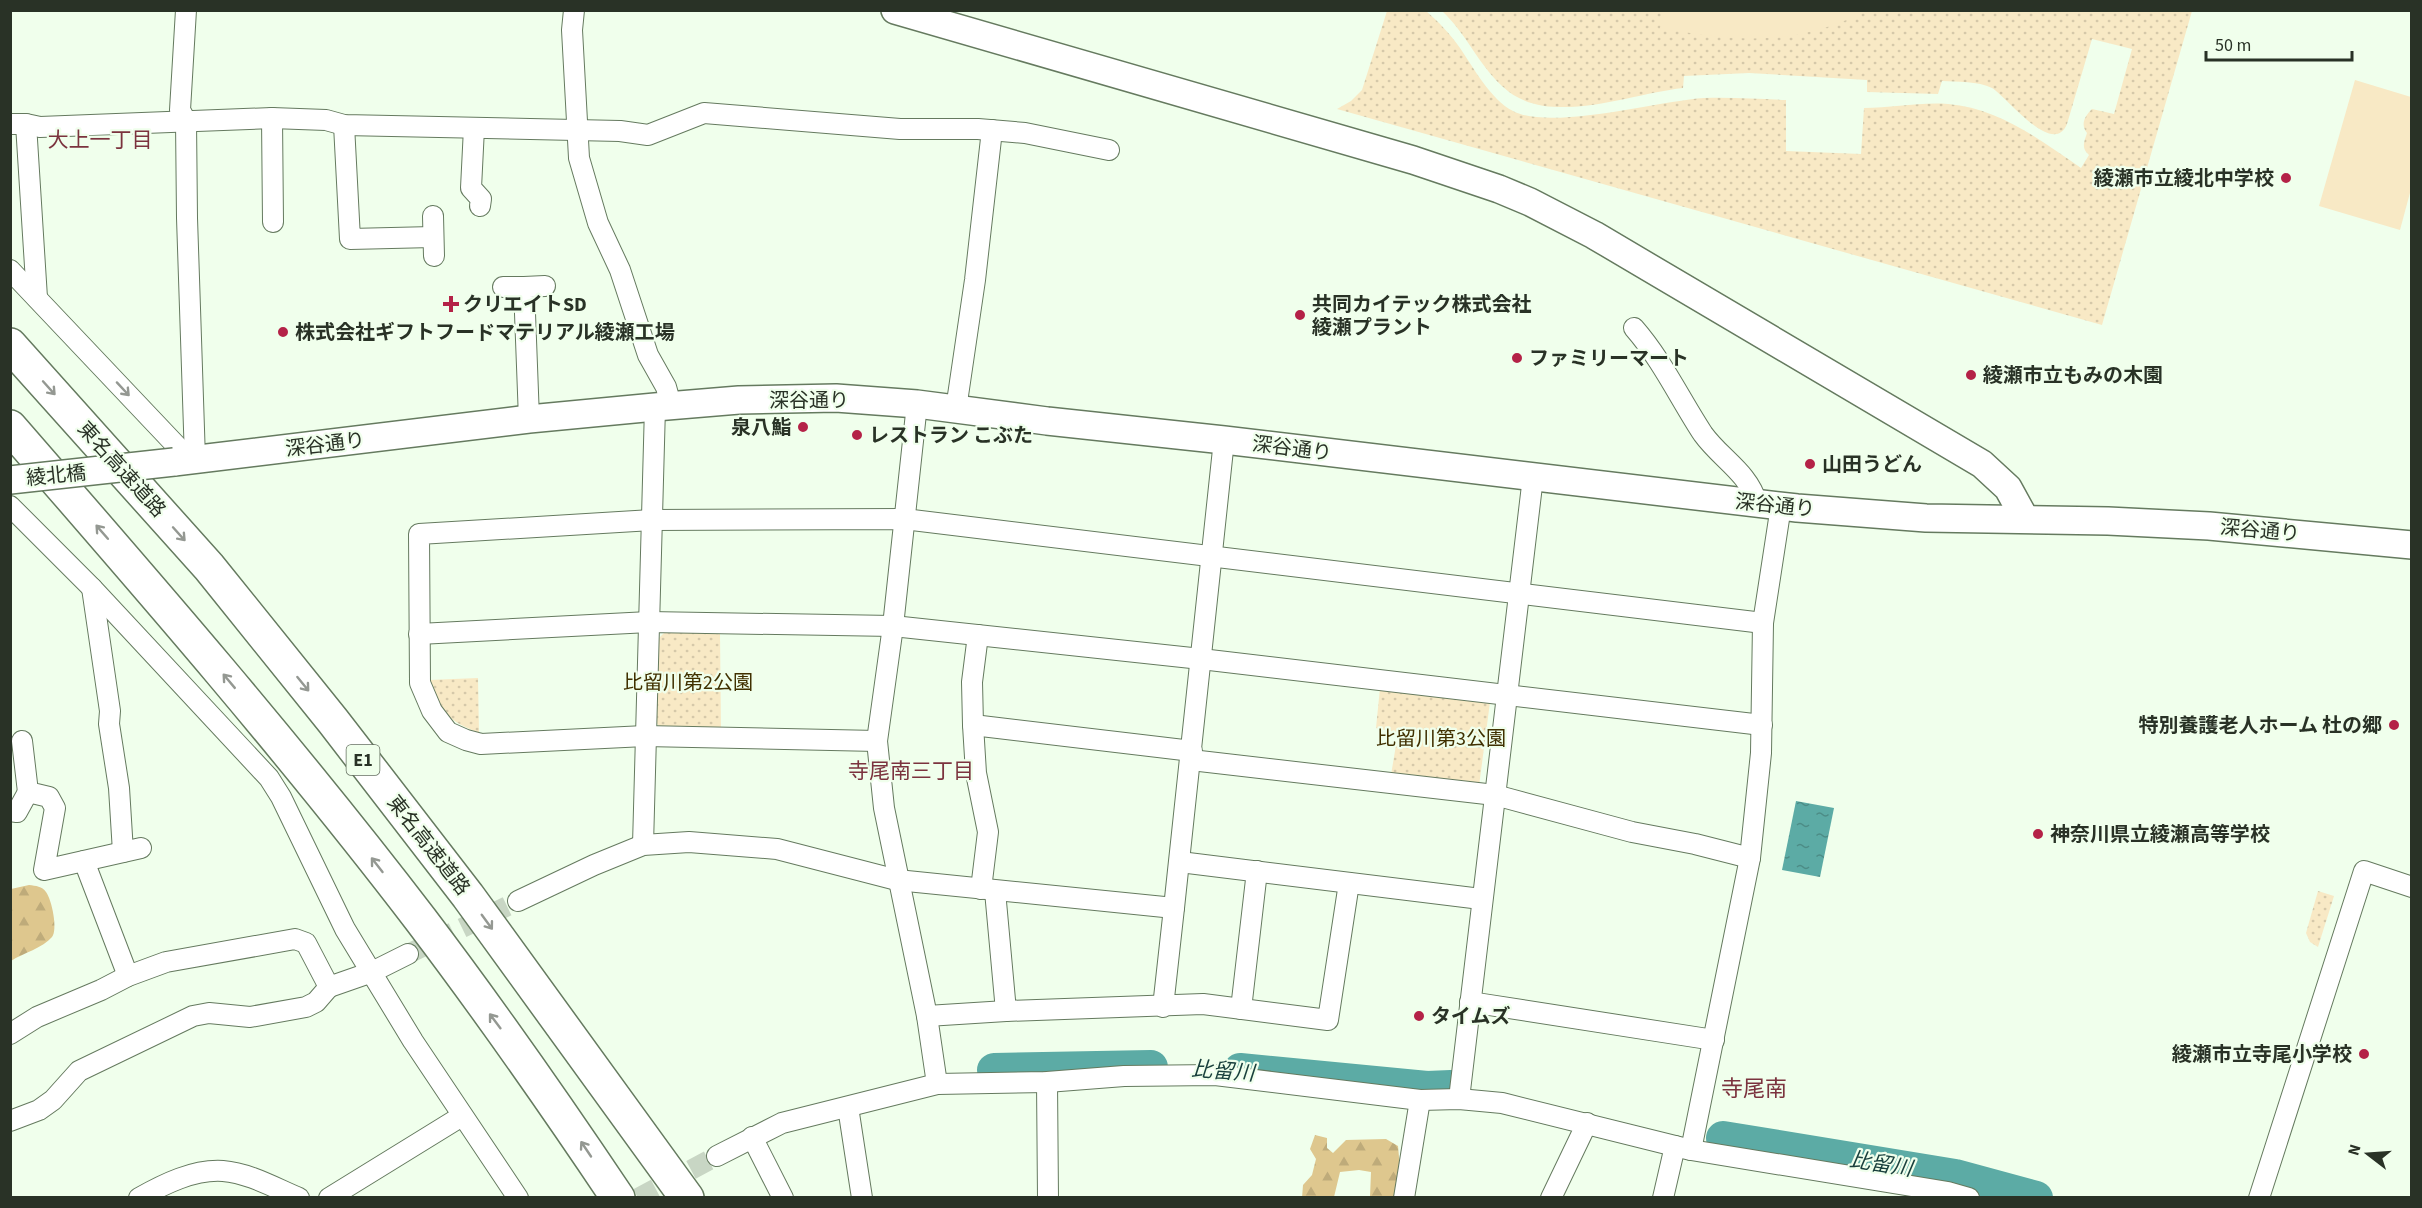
<svg xmlns="http://www.w3.org/2000/svg" width="2422" height="1208" font-family="'Source Sans 3','Noto Sans JP',sans-serif">
	<style>
		.grass { fill: url(#grass-dots) }
		.forest { fill: url(#forest-firs) }
		.garden { fill: #f8e9c5 }
		.water { fill: url(#water-ripples) }
		.lines { fill: none; stroke-linecap: round; stroke-linejoin: round }
		.river { stroke: #5caba5; stroke-width: 34 }
		.street-tunnel { stroke: #c8d6c4; stroke-width: 20; stroke-dasharray: 20 10; stroke-linecap: butt }
		.street-casing { stroke: #657a5f; stroke-width: 22 }
		.secondary-casing { stroke: #657a5f; stroke-width: 30 }
		.highway-casing { stroke: #657a5f; stroke-width: 36 }
		.street { stroke: #fff; stroke-width: 20 }
		.secondary { stroke: #fff; stroke-width: 27 }
		.highway { stroke: #fff; stroke-width: 33 }
		.secondary-bridge-casing { stroke: #657a5f; stroke-width: 30; stroke-linecap: butt }
		.secondary-bridge { stroke: #fff; stroke-width: 27 }
		.oneway { stroke: #949892 }
		.poi-dot { fill: #b42247; stroke: #f0ffec; stroke-width: 2 }
		.labels { text-anchor: middle; stroke-width: 4.5; stroke-linejoin: round; paint-order: stroke }
		.shield { fill: #f0ffec; stroke: #657061; stroke-width: 1.5 }
		.shield-label { font-size: 18px; font-weight: bold; fill: #293226 }
		.poi-label { font-size: 20px; font-weight: bold; fill: #293226; stroke: #f0ffec; text-anchor: start }
		.street-label { font-size: 20px; fill: #293226; stroke: #f0ffec }
		.park-label { font-size: 20px; fill: #403000; stroke: #f0ffec }
		.neighbourhood-label { font-size: 21px; fill: #7b333e; stroke: #f0ffec }
		.water-label { font-size: 21px; font-style: italic; fill: #1a403d; stroke: #f0ffec }
		.quarter-label { font-size: 22px; fill: #7b333e; stroke: #f0ffec }
	</style>
	<defs>
		<pattern id="grass-dots" width="8" height="8" patternUnits="userSpaceOnUse" patternTransform="scale(1.5)"><rect width="8" height="8" fill="#f8e9c5"/><path d="M2 2h.1M6 6h.1" fill="none" stroke="#d5c8a9" stroke-width="1.8" stroke-linecap="round"/></pattern>
		<pattern id="forest-firs" width="22" height="20" patternUnits="userSpaceOnUse" patternTransform="scale(1.5)"><rect width="22" height="20" fill="#dec78e"/><path d="M5 1l3.5 6h-7zM16 11l3.5 6h-7z" fill="#beab7a"/></pattern>
		<pattern id="water-ripples" width="26" height="14" patternUnits="userSpaceOnUse" patternTransform="scale(1.5)"><rect width="26" height="14" fill="#5caba5"/><path d="M2 4q2-2 4 0t4 0M15 11q2-2 4 0t4 0" fill="none" stroke="#4c8c86"/></pattern>
	</defs>
	<rect width="100%" height="100%" fill="#f0ffec"/>
	<g class="grass">
		<path d="M1387,11H1426C1439,22 1450,34 1460,48C1473,67 1491,100 1513,111C1550,131 1658,101 1704,98C1731,97 1759,99 1786,100V151L1861,154L1864,108C1891,108 1920,102 1948,104C1999,108 2040,140 2081,168L2089,155C2081,148 2084,142 2087,133C2080,124 2085,116 2092,109L2114,114L2132,49L2092,39L2067,124C2053,158 2007,97 1992,88C1978,81 1957,82 1942,81L1938,94L1867,92V80L1749,73L1684,76L1683,88C1628,94 1546,129 1502,86C1478,64 1466,33 1442,11H2192L2102,325L1337,109L1351,101L1362,90Z"/>
		<polygon points="665,632 720,632 721,732 661,729 655,721 659,638"/>
		<path d="M478,678L479,733C446,720 442,712 429,680Z"/>
		<polygon points="1380,688 1490,702 1479,786 1391,775 1398,733 1376,728"/>
		<polygon points="2318,891 2334,896 2318,947 2310,942 2306,933"/>
	</g>
	<g class="forest">
		<path d="M29,885C36,886 42,886 46,892C52,900 58,930 52,937C43,948 23,953 11,961V889Z"/>
		<polygon points="1315,1135 1327,1138 1327,1148 1333,1153 1346,1140 1386,1139 1398,1146 1400,1168 1394,1197 1370,1197 1371,1172 1359,1170 1340,1172 1334,1197 1302,1198 1303,1185 1312,1175 1316,1159 1310,1149"/>
	</g>
	<g class="garden">
		<path d="M1665,11V10L1867,11C1792,47 1739,42 1660,28Z"/>
		<polygon points="2355,80 2411,97 2411,189 2400,230 2319,206"/>
	</g>
	<polygon class="water" points="1796,801 1834,808 1820,877 1782,870"/>
	<g class="lines">
		<g class="river">
			<polyline points="994,1070 1151,1067"/>
			<polyline points="1240,1070 1427,1088 1451,1087"/>
			<polyline points="1723,1138 1955,1176 2036,1198"/>
		</g>
		<g class="street-tunnel">
			<polyline points="408,954 518,901"/>
			<polyline points="638,1198 717,1156"/>
		</g>
		<defs>
			<g id="street">
				<polyline points="186,10 180,110 186,121 187,218 195,459"/>
				<polyline points="574,10 572,30 579,158 598,223 620,270 648,355 666,387 671,405"/>
				<polyline points="272,118 273,222"/>
				<polyline points="10,124 26,124 40,127 272,118 326,120 344,125 620,131 648,135 704,113 900,129 978,129 1025,133 1109,150"/>
				<polyline points="26,124 37,298"/>
				<polyline points="344,125 350,239 433,237"/>
				<polyline points="474,128 471,188 481,199 480,206"/>
				<polyline points="433,216 434,256"/>
				<polyline points="10,270 190,460"/>
				<polyline points="503,287 524,287"/>
				<path d="M1634,328C1662,360 1680,399 1703,434C1721,459 1748,472 1757,503"/>
				<polyline points="917,404 893,626 877,741 884,808 927,1016 937,1084"/>
				<polyline points="956,409 975,280 992,130"/>
				<polyline points="529,419 524,287 545,286"/>
				<polyline points="10,506 92,588 269,778 281,797 345,929 413,1041 518,1198"/>
				<polyline points="92,588 110,711 109,724 119,788 123,852"/>
				<polyline points="419,634 649,622 893,626 1201,659 1762,725"/>
				<polyline points="978,635 972,682 973,725 976,773 988,832 981,889"/>
				<polyline points="973,725 1192,751"/>
				<polyline points="22,741 28,792 49,797 55,808 44,870 141,848"/>
				<polyline points="877,741 645,736 481,744 466,740 448,732 432,711 420,683 419,534 652,520 904,519 1763,623"/>
				<polyline points="1191,760 1495,795 1632,832 1695,844 1750,858"/>
				<polyline points="10,811 17,812 28,792"/>
				<polyline points="643,845 655,407"/>
				<polyline points="84,861 128,976"/>
				<polyline points="1180,862 1481,899"/>
				<polyline points="995,891 1006,1011"/>
				<polyline points="518,901 594,865 643,845 689,842 777,849 897,880 1174,908 1224,440"/>
				<polyline points="1470,1002 1714,1040"/>
				<polyline points="1163,1007 1174,908"/>
				<polyline points="1241,1009 1257,871"/>
				<polyline points="927,1016 1006,1011 1203,1004 1328,1020 1349,883"/>
				<polyline points="10,1034 37,1017 101,990 128,976 166,962 295,939 306,943 329,987 372,972 408,954"/>
				<polyline points="1047,1082 1048,1198"/>
				<path d="M1459,1099C1483,891 1509,684 1533,477"/>
				<polyline points="848,1107 862,1198"/>
				<polyline points="10,1121 39,1110 53,1100 79,1071 193,1016 209,1013 250,1017 306,1007 316,1002 329,987"/>
				<polyline points="752,1137 783,1198"/>
				<polyline points="1691,1150 1750,858 1761,753 1763,623 1781,506"/>
				<polyline points="717,1156 782,1123 937,1084 1047,1082 1124,1076 1215,1075 1420,1100 1459,1099 1502,1103 1691,1150 1948,1192 1969,1198"/>
				<path d="M139,1198C164,1184 194,1169 223,1171C249,1173 275,1188 299,1198"/>
				<polyline points="329,1198 462,1116"/>
				<polyline points="1404,1198 1420,1100"/>
				<polyline points="1551,1198 1587,1123"/>
				<polyline points="1663,1198 1675,1146"/>
				<polyline points="2259,1198 2364,871 2412,887"/>
			</g>
			<g id="secondary">
				<polyline points="895,10 1413,160 1499,189 1530,202 1594,235 1982,464 2008,488 2025,519"/>
				<polyline points="174,462 529,419 655,407 739,400 836,398 917,404 1047,421 1224,440 1797,508 1926,518 2108,521 2209,526 2412,545"/>
			</g>
			<g id="highway">
				<polyline points="10,345 209,567 333,721 468,896 687,1198"/>
				<path d="M10,427C151,589 291,750 421,920C490,1011 555,1104 618,1198"/>
			</g>
		</defs>
		<use href="#street" class="street-casing"/>
		<use href="#secondary" class="secondary-casing"/>
		<use href="#highway" class="highway-casing"/>
		<use href="#street" class="street"/>
		<use href="#secondary" class="secondary"/>
		<use href="#highway" class="highway"/>
		<defs>
			<polyline id="secondary-bridge" points="10,480 174,462"/>
		</defs>
		<use href="#secondary-bridge" class="secondary-bridge-casing"/>
		<use href="#secondary-bridge" class="secondary-bridge"/>
	</g>
	<defs><path id="oneway-shaft" d="M-6 0H5M1.5-3L5.5 0L1.5 3" fill="none" stroke-width="1.6" stroke-linecap="round" stroke-linejoin="round" transform="scale(1.5)"/></defs>
	<g class="oneway">
		<use href="#oneway-shaft" transform="translate(49 388) rotate(48)"/>
		<use href="#oneway-shaft" transform="translate(123 389) rotate(47)"/>
		<use href="#oneway-shaft" transform="translate(102 532) rotate(-131)"/>
		<use href="#oneway-shaft" transform="translate(179 534) rotate(48)"/>
		<use href="#oneway-shaft" transform="translate(229 681) rotate(-130)"/>
		<use href="#oneway-shaft" transform="translate(303 684) rotate(51)"/>
		<use href="#oneway-shaft" transform="translate(377 865) rotate(-128)"/>
		<use href="#oneway-shaft" transform="translate(487 922) rotate(54)"/>
		<use href="#oneway-shaft" transform="translate(495 1021) rotate(-127)"/>
		<use href="#oneway-shaft" transform="translate(586 1149) rotate(-124)"/>
	</g>
	<g class="poi-dot">
		<circle cx="2286" cy="178" r="6"/>
		<path d="M448 295h6v6h6v6h-6v6h-6v-6h-6v-6h6z"/>
		<circle cx="1300" cy="315" r="6"/>
		<circle cx="283" cy="332" r="6"/>
		<circle cx="1517" cy="358" r="6"/>
		<circle cx="1971" cy="375" r="6"/>
		<circle cx="803" cy="427" r="6"/>
		<circle cx="857" cy="435" r="6"/>
		<circle cx="1810" cy="464" r="6"/>
		<circle cx="2394" cy="725" r="6"/>
		<circle cx="2038" cy="834" r="6"/>
		<circle cx="1419" cy="1016" r="6"/>
		<circle cx="2364" cy="1054" r="6"/>
	</g>
	<g class="labels">
		<rect class="shield" x="346.5" y="745" width="33" height="30" rx="4.5"/>
		<g class="shield-label">
			<text x="363" y="766">E1</text>
		</g>
		<g class="poi-label">
			<text x="2274" y="185" text-anchor="end">綾瀬市立綾北中学校</text>
			<text x="463" y="311">クリエイトSD</text>
			<text x="1312" y="311">共同カイテック株式会社<tspan x="1312" dy="23">綾瀬プラント</tspan></text>
			<text x="295" y="339">株式会社ギフトフードマテリアル綾瀬工場</text>
			<text x="1529" y="365">ファミリーマート</text>
			<text x="1983" y="382">綾瀬市立もみの木園</text>
			<text x="791" y="434" text-anchor="end">泉八鮨</text>
			<text x="869" y="442">レストラン こぶた</text>
			<text x="1822" y="471">山田うどん</text>
			<text x="2382" y="732" text-anchor="end">特別養護老人ホーム 杜の郷</text>
			<text x="2050" y="841">神奈川県立綾瀬高等学校</text>
			<text x="1431" y="1023">タイムズ</text>
			<text x="2352" y="1061" text-anchor="end">綾瀬市立寺尾小学校</text>
		</g>
		<g class="street-label">
			<text x="809" y="407">深谷通り</text>
			<text transform="translate(325 444) rotate(-7)" y="7">深谷通り</text>
			<text transform="translate(1292 448) rotate(7)" y="7">深谷通り</text>
			<text transform="translate(122 469) rotate(48)" y="7">東名高速道路</text>
			<text transform="translate(56 475) rotate(-6)" y="7">綾北橋</text>
			<text transform="translate(1775 505) rotate(6)" y="7">深谷通り</text>
			<text transform="translate(2260 530) rotate(5)" y="7">深谷通り</text>
			<text transform="translate(429 845) rotate(52)" y="7">東名高速道路</text>
		</g>
		<g class="park-label">
			<text x="688" y="689">比留川第2公園</text>
			<text x="1441" y="745">比留川第3公園</text>
		</g>
		<g class="neighbourhood-label">
			<text x="100" y="147">大上一丁目</text>
			<text x="911" y="778">寺尾南三丁目</text>
		</g>
		<g class="water-label">
			<text transform="translate(1223 1071) rotate(4)" y="7">比留川</text>
			<text transform="translate(1881 1164) rotate(9)" y="7">比留川</text>
		</g>
		<g class="quarter-label">
			<text x="1754" y="1096">寺尾南</text>
		</g>
	</g>
	<rect width="2422" height="1208" fill="none" stroke="#293226" stroke-width="24"/>
	<g transform="translate(2368 1154) rotate(287)" stroke="#f0ffec" stroke-width="4.5" paint-order="stroke">
	<path d="M0-4.5L10 22L0 15L-10 22Z" fill="#293226"/>
	<text y="-9" font-size="16" font-weight="bold" text-anchor="middle" fill="#293226">N</text>
	</g>
	<path d="M2206 51v9h146v-9" fill="none" stroke="#293226" stroke-width="3"/>
	<text x="2215" y="51" font-size="18" fill="#293226" stroke="#f0ffec" stroke-width="4.5" paint-order="stroke">50 m</text>
</svg>
